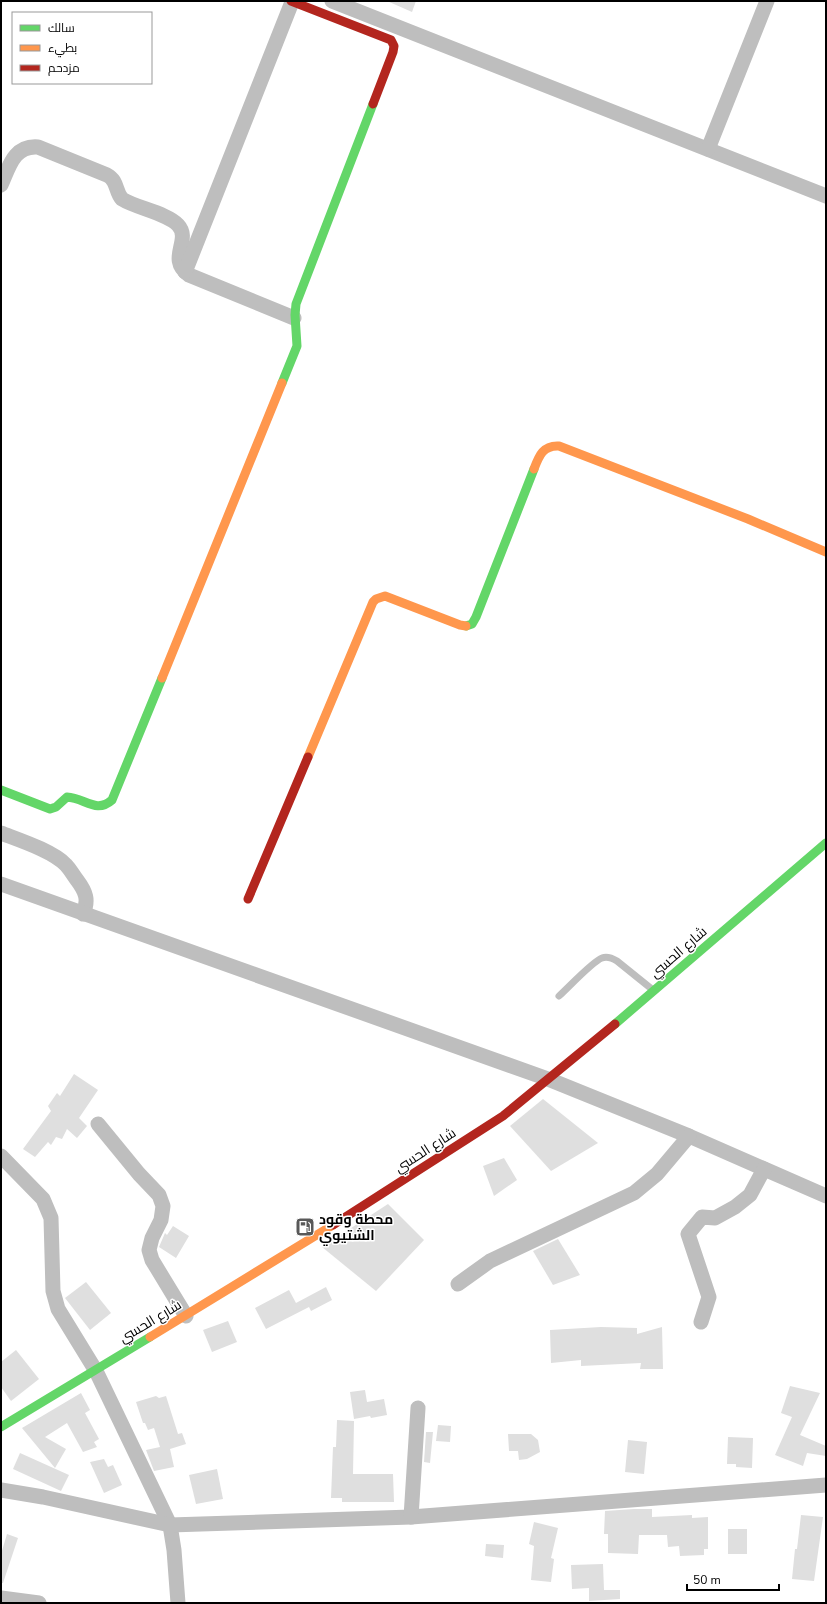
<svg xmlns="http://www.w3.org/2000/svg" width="827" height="1604" font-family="'Nunito Sans',Cairo,sans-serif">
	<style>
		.building { fill: #dfdfdf }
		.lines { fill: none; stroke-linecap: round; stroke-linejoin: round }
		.lane { stroke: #bebebe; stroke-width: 7 }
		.street { stroke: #bebebe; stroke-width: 15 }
		.fast { stroke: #63d668; stroke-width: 9 }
		.slow { stroke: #ff974d; stroke-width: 9 }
		.jam { stroke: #b3261e; stroke-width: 9 }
		.labels { text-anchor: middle; stroke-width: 3; stroke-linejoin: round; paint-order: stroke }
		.street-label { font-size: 14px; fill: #000; stroke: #fff }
		.poi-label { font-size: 14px; font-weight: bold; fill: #000; stroke: #fff; text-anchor: start }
	</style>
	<rect width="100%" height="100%" fill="#fff"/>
	<g class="building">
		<polygon points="387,1 416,1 412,12"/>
		<polygon points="74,1074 98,1090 79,1118 87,1126 77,1138 67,1129 62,1139 56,1137 51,1145 48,1142 35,1157 23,1149 51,1111 48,1106 57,1093 60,1096"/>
		<polygon points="543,1099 598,1143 551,1171 510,1126"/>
		<polygon points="504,1158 517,1180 494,1196 483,1166"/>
		<polygon points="388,1204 424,1240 376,1291 322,1247"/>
		<polygon points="173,1226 189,1236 176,1258 159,1247 165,1233 167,1235"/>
		<polygon points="558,1239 580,1275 553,1285 533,1251"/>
		<polygon points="86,1282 111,1313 90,1330 65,1298"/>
		<polygon points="326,1287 332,1300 311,1311 309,1307 266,1329 255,1308 289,1290 296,1303"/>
		<polygon points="228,1321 237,1342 212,1352 203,1330"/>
		<polygon points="601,1327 637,1328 637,1334 662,1327 663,1369 640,1369 641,1363 581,1366 581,1360 551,1363 550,1330"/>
		<polygon points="16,1350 39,1379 11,1401 1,1387 1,1362"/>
		<polygon points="790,1386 820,1393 800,1435 826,1446 826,1456 807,1453 803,1466 775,1455 792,1417 781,1413"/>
		<polygon points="365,1390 367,1402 384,1399 387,1415 371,1418 370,1416 354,1419 350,1392"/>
		<polygon points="81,1393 90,1410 85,1413 99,1439 94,1442 97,1447 83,1452 67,1423 45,1437 66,1449 55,1468 22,1428"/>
		<polygon points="156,1396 159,1398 166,1396 178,1434 182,1433 186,1444 170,1449 174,1467 154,1471 146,1450 160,1447 154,1428 148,1430 145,1423 143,1423 136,1402"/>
		<polygon points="337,1420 354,1421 353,1474 393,1474 394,1502 342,1502 342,1498 331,1498 333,1447 336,1447"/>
		<polygon points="438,1425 451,1426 450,1442 436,1441"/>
		<polygon points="426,1432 433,1432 430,1463 424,1462"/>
		<polygon points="508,1434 531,1434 538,1440 540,1452 527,1459 519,1460 518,1451 509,1451"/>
		<polygon points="728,1437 753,1438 752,1468 736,1467 736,1464 727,1464"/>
		<polygon points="628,1440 647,1442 644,1474 625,1472"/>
		<polygon points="20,1453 69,1475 61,1491 13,1469"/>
		<polygon points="104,1459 108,1467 113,1465 122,1485 104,1493 90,1462"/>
		<polygon points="217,1469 223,1499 196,1504 189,1475"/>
		<polygon points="634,1509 652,1509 652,1517 692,1515 692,1518 708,1517 708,1549 704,1549 704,1555 680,1556 679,1546 668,1547 667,1535 639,1535 638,1554 608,1553 608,1534 604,1534 605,1511"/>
		<polygon points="801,1515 823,1517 814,1581 792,1579 795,1549 797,1549"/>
		<polygon points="534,1522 558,1528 551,1558 554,1559 551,1582 531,1580 534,1546 529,1544"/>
		<rect x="728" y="1529" width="19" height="25"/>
		<polygon points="7,1534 18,1538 3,1583 1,1583 1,1554"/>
		<polygon points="486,1544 504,1545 503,1558 485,1556"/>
		<polygon points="603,1564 604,1590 620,1590 620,1599 589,1601 589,1588 572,1589 571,1565"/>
	</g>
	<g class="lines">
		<path class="lane" d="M559,996C568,988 593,961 602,958C607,956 612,958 617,961L653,990"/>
		<g class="street">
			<polyline points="332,1 826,196"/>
			<polyline points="708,149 767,1"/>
			<path d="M1,185C9,167 14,145 38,147L107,175C118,181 115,191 122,199C136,208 167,213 178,225C192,240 166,259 189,275L294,318"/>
			<polyline points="185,272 292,2"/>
			<path d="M1,833C19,840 53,851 66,865C70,869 73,875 77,880C86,892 89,900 83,914"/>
			<polyline points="1,884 548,1079 689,1136 826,1196"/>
			<polyline points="98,1124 139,1174 159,1195 163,1206 161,1220 152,1238 149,1250 152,1260 186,1316"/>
			<polyline points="1,1156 43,1199 51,1218 53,1291 58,1309 96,1371 170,1525 174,1550 178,1603"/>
			<polyline points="458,1284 490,1261 634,1193 657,1174 689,1136"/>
			<polyline points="701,1322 709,1297 688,1234 702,1217 715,1218 735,1207 750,1195 764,1169"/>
			<polyline points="1,1490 43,1497 170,1525 411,1517 826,1485"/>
			<polyline points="411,1517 418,1408"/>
			<polyline points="1,1598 39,1603"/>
		</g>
		<g class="fast">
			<polyline points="282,383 297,346 295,315 296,304 373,104"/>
			<polyline points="466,626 472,624 476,617 534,469"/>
			<path d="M1,790L50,809L56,807L67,797C85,798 96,814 112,800L162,678"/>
			<polyline points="615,1024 826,843"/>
			<polyline points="1,1427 150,1337"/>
		</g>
		<g class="slow">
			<path d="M534,469C539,456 543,445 559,446L748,519L826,552"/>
			<polyline points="162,678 282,383"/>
			<polyline points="308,757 373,602 376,599 385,596 460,625 466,626"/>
			<polyline points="150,1337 333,1225"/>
		</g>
		<g class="jam">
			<polyline points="291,1 391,40 394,46 393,52 373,104"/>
			<polyline points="248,899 308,757"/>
			<polyline points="333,1225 503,1116 615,1024"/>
		</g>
	</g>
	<defs>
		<symbol id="fuel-square" viewBox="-11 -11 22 22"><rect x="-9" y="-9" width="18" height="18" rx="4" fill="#595959" stroke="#fff"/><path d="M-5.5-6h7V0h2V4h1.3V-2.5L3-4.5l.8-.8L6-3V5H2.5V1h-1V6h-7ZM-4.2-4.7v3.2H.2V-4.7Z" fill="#fff"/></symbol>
	</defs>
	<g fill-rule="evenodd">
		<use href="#fuel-square" x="294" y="1216" width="22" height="22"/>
	</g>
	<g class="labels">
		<g class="street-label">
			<text transform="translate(678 952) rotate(-41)" y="5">شارع الحسي</text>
			<text transform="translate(425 1150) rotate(-33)" y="5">شارع الحسي</text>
			<text transform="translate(150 1321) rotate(-31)" y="5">شارع الحسي</text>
		</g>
		<g class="poi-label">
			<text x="319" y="1224">محطة وقود<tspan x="319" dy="16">الشتيوي</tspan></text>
		</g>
	</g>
	<rect width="827" height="1604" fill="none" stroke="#000000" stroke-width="4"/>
	<rect x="12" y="12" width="140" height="72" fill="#ffffff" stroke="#999999"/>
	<rect x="20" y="25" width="20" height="6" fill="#63d668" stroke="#999999"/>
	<text x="48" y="32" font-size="12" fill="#000000">سالك</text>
	<rect x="20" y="45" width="20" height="6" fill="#ff974d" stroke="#999999"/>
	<text x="48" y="52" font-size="12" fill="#000000">بطيء</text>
	<rect x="20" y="65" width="20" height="6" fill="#b3261e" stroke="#999999"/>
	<text x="48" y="72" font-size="12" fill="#000000">مزدحم</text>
	<path d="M687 1584v6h92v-6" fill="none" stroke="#000000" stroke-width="2"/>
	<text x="693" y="1584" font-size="12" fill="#000000" stroke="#ffffff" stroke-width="3" paint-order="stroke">50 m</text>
</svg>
